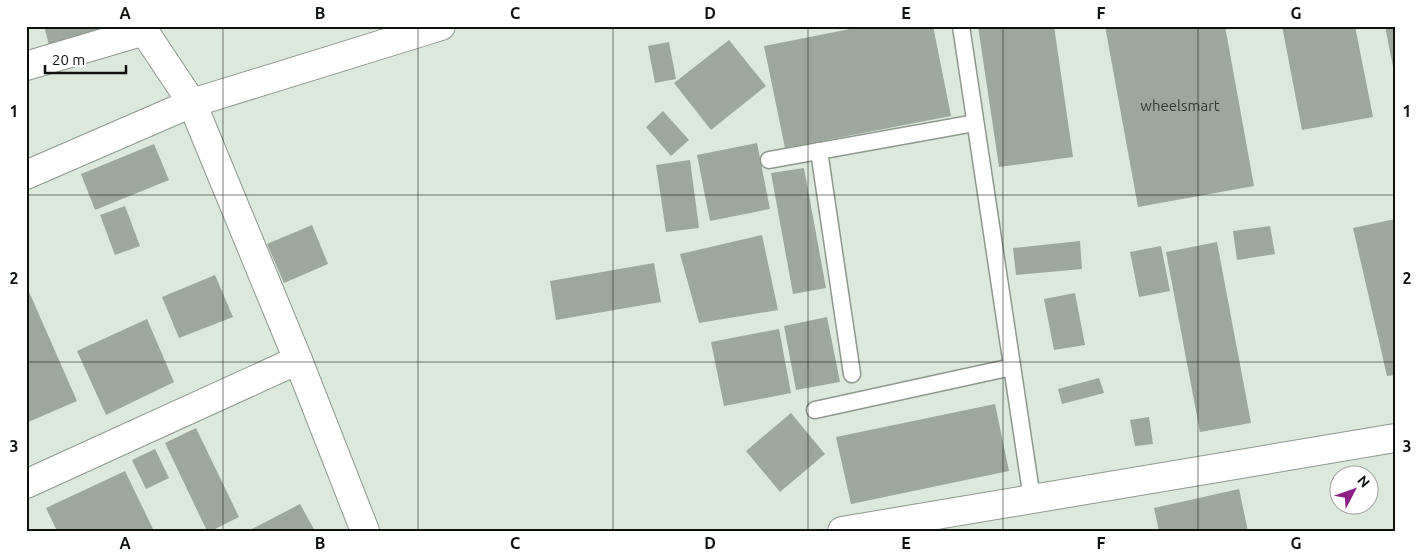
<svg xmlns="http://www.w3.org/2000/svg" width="1421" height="557" font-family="Ubuntu,sans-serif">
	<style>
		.building { fill: #9ca89d }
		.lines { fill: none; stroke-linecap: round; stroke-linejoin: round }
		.service-casing { stroke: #8d988d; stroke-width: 19 }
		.minor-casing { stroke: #8d988d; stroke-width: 30 }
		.tertiary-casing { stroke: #8d988d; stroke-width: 30 }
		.service { stroke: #fff; stroke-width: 16 }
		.minor { stroke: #fff; stroke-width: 28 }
		.tertiary { stroke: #fff; stroke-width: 28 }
		.grid { fill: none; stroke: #0e120e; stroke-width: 1; stroke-opacity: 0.55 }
		.labels { text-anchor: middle; stroke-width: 4.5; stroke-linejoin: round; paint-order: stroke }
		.number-label { font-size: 15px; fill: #323832 }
		.neatline { fill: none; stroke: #0e120e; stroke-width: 2 }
		.grid-label { font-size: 16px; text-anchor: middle; font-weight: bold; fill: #0e120e }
	</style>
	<rect width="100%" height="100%" fill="#dbe8dc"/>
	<g class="building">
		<polygon points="44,26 102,26 104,31 49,45"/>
		<polygon points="865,26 933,26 951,116 785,148 764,46"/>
		<polygon points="978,26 1054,26 1073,157 999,167"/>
		<polygon points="1105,26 1225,26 1254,186 1138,207"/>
		<polygon points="1282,26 1355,26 1373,117 1302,130"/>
		<polygon points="1385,26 1395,26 1395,72 1394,72"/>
		<polygon points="729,40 766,86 711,130 674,83"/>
		<polygon points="669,42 676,79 655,83 648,46"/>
		<polygon points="663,111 689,140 671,156 646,127"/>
		<polygon points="757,143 770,209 710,221 697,155"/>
		<polygon points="154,144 169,180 95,210 81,174"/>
		<polygon points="690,160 699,228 666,232 656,165"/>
		<polygon points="804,168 826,288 793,294 771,173"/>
		<polygon points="125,206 140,246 115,255 100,215"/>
		<polygon points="1395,219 1395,375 1387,376 1353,228"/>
		<polygon points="312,225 328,264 284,283 267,244"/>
		<polygon points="1270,226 1275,254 1237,260 1233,231"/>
		<polygon points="762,235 778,310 699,323 680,254"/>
		<polygon points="1080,241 1082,269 1016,275 1013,248"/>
		<polygon points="1217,242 1251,423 1200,432 1166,252"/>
		<polygon points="1161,246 1170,291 1139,297 1130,252"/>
		<polygon points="654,263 661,302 556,320 550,281"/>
		<polygon points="215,275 233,317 179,338 162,297"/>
		<polygon points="26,285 77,401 26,423"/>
		<polygon points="1075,293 1085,345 1054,350 1044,299"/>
		<polygon points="827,317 840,382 796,390 784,326"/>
		<polygon points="147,319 174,382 106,415 77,351"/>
		<polygon points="779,329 791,393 724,406 711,342"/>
		<polygon points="1099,378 1104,393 1062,404 1058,389"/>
		<polygon points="995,404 1009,471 851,504 836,437"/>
		<polygon points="791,413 825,454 780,492 746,451"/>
		<polygon points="1149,417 1153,444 1135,446 1130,420"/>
		<polygon points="196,428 239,517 211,531 207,531 165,443"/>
		<polygon points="155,449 169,478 146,489 132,460"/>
		<polygon points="125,471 154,531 57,531 46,508"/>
		<polygon points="1239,489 1248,531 1159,531 1154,508"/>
		<polygon points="300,504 315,531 248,531"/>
	</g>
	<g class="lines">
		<defs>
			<g id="service">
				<polyline points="961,26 1032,499"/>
				<polyline points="819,151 852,374"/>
				<polyline points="769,160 975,123"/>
				<polyline points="815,410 1012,367"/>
			</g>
			<g id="minor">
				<polyline points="26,66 144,31"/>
				<polyline points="192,103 298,360 365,531"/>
				<polyline points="26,484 298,360"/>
				<polyline points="842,531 1395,438"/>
			</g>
			<g id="tertiary">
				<polyline points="143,26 144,31 192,103"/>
				<polyline points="26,175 192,103 441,26"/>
			</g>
		</defs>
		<use href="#service" class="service-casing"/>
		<use href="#minor" class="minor-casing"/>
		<use href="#tertiary" class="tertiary-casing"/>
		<use href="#service" class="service"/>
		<use href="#minor" class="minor"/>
		<use href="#tertiary" class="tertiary"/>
	</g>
	<path class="grid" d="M223,26V531M418,26V531M613,26V531M808,26V531M1003,26V531M1198,26V531M26,195H1395M26,362H1395"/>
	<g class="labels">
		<g class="number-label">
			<text x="1180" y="111">wheelsmart</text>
		</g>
	</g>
	<rect width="1421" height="557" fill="none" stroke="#ffffff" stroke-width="55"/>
	<g transform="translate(1354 490) rotate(49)"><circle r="24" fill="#ffffff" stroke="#9fa09f"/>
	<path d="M0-4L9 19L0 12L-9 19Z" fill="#8d2084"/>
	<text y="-8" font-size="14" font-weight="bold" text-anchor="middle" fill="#0e120e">N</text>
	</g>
	<path d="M45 65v8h81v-8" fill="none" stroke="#0e120e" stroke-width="2.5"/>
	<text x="52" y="65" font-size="15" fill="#0e120e" stroke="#ffffff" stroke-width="4" paint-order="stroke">20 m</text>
	<rect x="28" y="28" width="1366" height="502" class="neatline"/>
	<g class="grid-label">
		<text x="125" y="19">A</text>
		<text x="320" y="19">B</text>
		<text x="515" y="19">C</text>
		<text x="710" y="19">D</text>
		<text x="906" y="19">E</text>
		<text x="1101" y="19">F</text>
		<text x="1296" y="19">G</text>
		<text x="14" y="117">1</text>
		<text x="1407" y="117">1</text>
		<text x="14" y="284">2</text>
		<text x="1407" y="284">2</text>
		<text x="14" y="452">3</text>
		<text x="1407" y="452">3</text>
		<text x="125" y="549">A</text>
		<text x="320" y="549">B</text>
		<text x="515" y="549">C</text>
		<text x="710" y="549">D</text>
		<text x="906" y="549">E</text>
		<text x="1101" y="549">F</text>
		<text x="1296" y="549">G</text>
	</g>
</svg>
